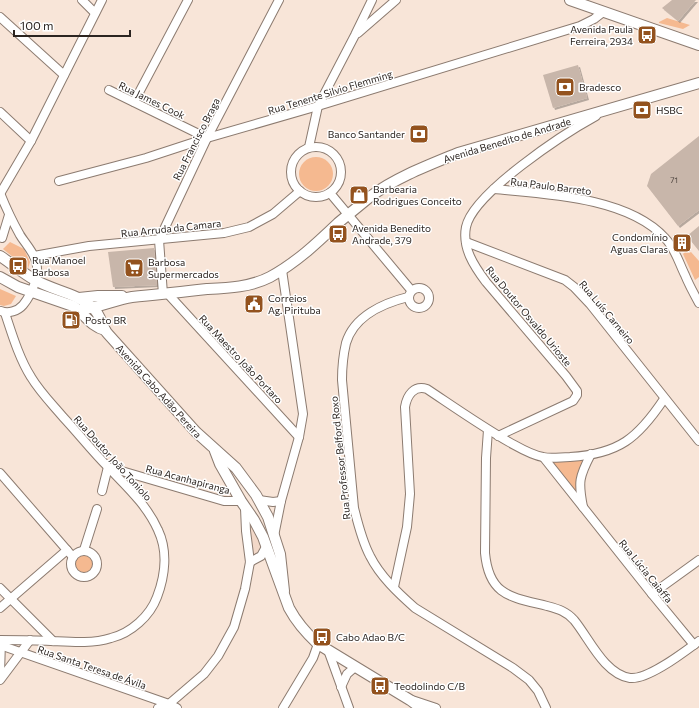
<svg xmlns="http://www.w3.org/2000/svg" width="699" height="708" font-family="Commissioner,sans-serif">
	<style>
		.built { fill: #f2d8c8 }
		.green { fill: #f5b990 }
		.building { fill: #c8b6aa; filter: url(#shadow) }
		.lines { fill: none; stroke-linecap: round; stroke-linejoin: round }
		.minor-casing { stroke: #8c7b70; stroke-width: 10 }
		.major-casing { stroke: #8c7b70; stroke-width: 12 }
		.minor { stroke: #fff; stroke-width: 8 }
		.major { stroke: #fff; stroke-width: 10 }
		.labels { text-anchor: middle; stroke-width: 3; stroke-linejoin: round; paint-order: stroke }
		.number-label { font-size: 8px; fill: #524842 }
		.poi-label { font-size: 10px; fill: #2b2420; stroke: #fff; text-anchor: start }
		.street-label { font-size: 10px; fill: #2b2420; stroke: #fff }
	</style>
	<defs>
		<filter id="shadow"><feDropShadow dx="2" dy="2" stdDeviation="0" flood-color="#0004"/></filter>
	</defs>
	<rect width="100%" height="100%" fill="#f8e5d8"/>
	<polygon class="built" points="248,520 260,542 261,548 253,556"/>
	<g class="green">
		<polygon points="667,18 690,25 683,29 659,23 659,22"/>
		<circle cx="316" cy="174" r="17"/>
		<polygon points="10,242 24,249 30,262 28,269 3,249"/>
		<polygon points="685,252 689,253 691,252 699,261 699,277 695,280 683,254"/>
		<polygon points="0,289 16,296 11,304 4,306 0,305"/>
		<polygon points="584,459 579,497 551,461"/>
		<circle cx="85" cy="564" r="10"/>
	</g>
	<g class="building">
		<polygon points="672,0 696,0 678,21 662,8"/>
		<polygon points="578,65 587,98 553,108 543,75"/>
		<polygon points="699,136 699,210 678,226 647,186 651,174"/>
		<polygon points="699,226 699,251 687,236"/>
		<polygon points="154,248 157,285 113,287 108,252"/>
	</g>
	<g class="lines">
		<defs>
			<g id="minor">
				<polyline points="82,0 95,13"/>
				<polyline points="0,17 64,75"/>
				<polyline points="358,33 396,0"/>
				<polyline points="109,90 207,138"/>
				<polyline points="134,102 188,0"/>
				<polyline points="0,112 31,141"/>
				<circle cx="316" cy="172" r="25"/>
				<polyline points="309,147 318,106 355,35 372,0"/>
				<polyline points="59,181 146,158 207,138 318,106 580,26 594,19 603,12"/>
				<path d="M494,189C546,194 628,197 665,238C675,248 679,263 685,275C689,285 694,294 699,303"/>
				<path d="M0,193C6,208 12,221 20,235C25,243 34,253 36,261C40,275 32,294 23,305C18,311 8,314 1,311"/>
				<polyline points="330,193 411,290"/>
				<polyline points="0,194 31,141 102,0"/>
				<polyline points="2,238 9,215"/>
				<polyline points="466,242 565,280 574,287 590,304 699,441"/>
				<polyline points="34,256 89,246 224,233 249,227 273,214 300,191"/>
				<circle cx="419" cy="298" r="10"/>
				<polyline points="163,294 159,240 207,138 279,0"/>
				<polyline points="168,294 299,437"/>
				<path d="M408,297C384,303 354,316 346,343C343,356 342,368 342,380L354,508C358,524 362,541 370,556C380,576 398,593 415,608L513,668L529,680L538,691L546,708"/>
				<path d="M488,430L486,458L485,553C489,596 511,597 547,606C558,609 566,611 574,620C589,638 604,674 630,678C648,680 684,652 699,641"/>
				<path d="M498,436L573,401L577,395V391L566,376L486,282C474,266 462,248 466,227C473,193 565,133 596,116"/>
				<polyline points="544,458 652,594 694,645"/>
				<polyline points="0,473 73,557"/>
				<polyline points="102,491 108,467 224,501 241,501"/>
				<polyline points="259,500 273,502 281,501"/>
				<path d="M583,507C578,482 579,477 591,454"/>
				<polyline points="274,536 281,501 299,437 303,414 282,270"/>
				<polyline points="84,550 97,509"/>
				<circle cx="84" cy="564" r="13"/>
				<polyline points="250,562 261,556 266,547"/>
				<path d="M394,587L407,527L410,494L405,407C407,395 414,385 427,389C454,407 481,426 509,442C520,448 531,455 543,457C551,459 561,457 570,457C619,454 638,438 664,399"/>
				<polyline points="0,588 53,641"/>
				<polyline points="652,594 699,560"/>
				<polyline points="0,608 67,550"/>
				<path d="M0,640C17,640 34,640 51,641C71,642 92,644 111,638C131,633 150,616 157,597C165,576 168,551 158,530C147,505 126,486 107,466C92,451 78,433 63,417C52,404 40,392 31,377C19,358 12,334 5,313"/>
				<polyline points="0,645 169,704 177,708"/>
				<polyline points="328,650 349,708"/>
				<polyline points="0,674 1,641"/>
				<polyline points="0,680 30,640"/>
				<polyline points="341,687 347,674 355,667"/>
				<polyline points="412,700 436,708"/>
				<polyline points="158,708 169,704 204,674 218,656 234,627 245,589 250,562 246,531 245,508"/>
				<polyline points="283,708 313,658 318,644"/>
			</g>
			<g id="major">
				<polyline points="570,0 699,45"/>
				<path d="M0,256C12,264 23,273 35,280C54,291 77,293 93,308C102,316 101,327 108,334L196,432L236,468L256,495L268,517L280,554L284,591"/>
				<path d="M0,277L18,287L73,306C84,313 91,327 105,330"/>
				<polyline points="79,298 98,296 122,296"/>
				<path d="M79,310C98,308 114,300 132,297C157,294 183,292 207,289C228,288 251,287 270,277C296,263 317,243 338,223C349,214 360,205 371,196C397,177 429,165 458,153L699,83"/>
				<path d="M215,451L220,464L241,501L254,520L263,537L289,608C297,623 306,633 318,644L410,700L421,708"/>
			</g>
		</defs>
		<use href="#minor" class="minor-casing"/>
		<use href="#major" class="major-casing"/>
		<use href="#minor" class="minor"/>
		<use href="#major" class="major"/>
	</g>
	<defs>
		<symbol id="bus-square" viewBox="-11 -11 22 22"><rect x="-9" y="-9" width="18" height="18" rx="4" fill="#93521e" stroke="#fff"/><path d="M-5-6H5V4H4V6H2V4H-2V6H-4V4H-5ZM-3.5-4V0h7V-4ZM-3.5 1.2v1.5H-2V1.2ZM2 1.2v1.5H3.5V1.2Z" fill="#fff"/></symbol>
		<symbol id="bank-square" viewBox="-11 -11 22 22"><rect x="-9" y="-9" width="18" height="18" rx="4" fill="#93521e" stroke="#fff"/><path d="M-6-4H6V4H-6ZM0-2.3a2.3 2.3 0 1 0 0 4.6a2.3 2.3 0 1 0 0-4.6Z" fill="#fff"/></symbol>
		<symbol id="shop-square" viewBox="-11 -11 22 22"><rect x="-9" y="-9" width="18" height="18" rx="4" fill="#93521e" stroke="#fff"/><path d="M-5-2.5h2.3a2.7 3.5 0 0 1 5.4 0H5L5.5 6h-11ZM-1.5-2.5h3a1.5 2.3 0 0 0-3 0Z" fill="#fff"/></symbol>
		<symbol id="building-square" viewBox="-11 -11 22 22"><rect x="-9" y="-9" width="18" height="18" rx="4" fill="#93521e" stroke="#fff"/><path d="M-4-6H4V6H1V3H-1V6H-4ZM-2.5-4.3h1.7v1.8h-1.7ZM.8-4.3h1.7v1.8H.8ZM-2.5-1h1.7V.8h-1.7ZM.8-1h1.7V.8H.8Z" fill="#fff"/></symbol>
		<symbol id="supermarket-square" viewBox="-11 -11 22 22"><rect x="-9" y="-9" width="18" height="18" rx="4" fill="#93521e" stroke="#fff"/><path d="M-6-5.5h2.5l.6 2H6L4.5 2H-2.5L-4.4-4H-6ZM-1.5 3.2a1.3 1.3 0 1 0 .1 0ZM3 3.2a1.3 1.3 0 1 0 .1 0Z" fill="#fff"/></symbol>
		<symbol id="civic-square" viewBox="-11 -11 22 22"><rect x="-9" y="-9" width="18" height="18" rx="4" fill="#93521e" stroke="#fff"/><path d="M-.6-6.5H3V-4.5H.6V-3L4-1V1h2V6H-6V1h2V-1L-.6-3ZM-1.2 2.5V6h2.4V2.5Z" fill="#fff"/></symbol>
		<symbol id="fuel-square" viewBox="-11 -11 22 22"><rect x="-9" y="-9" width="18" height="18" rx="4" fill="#93521e" stroke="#fff"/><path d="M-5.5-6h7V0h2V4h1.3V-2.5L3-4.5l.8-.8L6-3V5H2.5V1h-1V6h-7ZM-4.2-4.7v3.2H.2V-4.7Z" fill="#fff"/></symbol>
	</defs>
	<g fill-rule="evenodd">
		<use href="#bus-square" x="636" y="24" width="22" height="22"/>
		<use href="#bank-square" x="554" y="76" width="22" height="22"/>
		<use href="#bank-square" x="631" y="99" width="22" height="22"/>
		<use href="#bank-square" x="408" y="123" width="22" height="22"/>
		<use href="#shop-square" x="348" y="184" width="22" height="22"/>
		<use href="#bus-square" x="327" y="223" width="22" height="22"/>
		<use href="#building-square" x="671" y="232" width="22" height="22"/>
		<use href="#bus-square" x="7" y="255" width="22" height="22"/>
		<use href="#supermarket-square" x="123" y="257" width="22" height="22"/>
		<use href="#civic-square" x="243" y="293" width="22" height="22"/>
		<use href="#fuel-square" x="60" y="309" width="22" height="22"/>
		<use href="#bus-square" x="311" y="626" width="22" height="22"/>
		<use href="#bus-square" x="369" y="675" width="22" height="22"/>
	</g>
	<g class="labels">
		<g class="number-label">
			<text x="674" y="183">71</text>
		</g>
		<g class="poi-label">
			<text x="633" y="33" text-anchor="end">Avenida Paula<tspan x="633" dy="12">Ferreira, 2934</tspan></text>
			<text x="579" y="91">Bradesco</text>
			<text x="656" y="114">HSBC</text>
			<text x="405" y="138" text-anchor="end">Banco Santander</text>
			<text x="373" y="193">Barbearia<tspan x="373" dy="12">Rodrigues Conceito</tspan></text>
			<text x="352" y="232">Avenida Benedito<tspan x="352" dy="12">Andrade, 379</tspan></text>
			<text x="668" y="241" text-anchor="end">Condomínio<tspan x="668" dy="12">Aguas Claras</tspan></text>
			<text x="32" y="264">Rua Manoel<tspan x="32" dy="12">Barbosa</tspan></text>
			<text x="148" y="266">Barbosa<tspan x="148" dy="12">Supermercados</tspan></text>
			<text x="268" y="302">Correios<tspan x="268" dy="12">Ag. Pirituba</tspan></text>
			<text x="85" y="324">Posto BR</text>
			<text x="336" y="641">Cabo Adao B/C</text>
			<text x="394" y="690">Teodolindo C/B</text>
		</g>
		<g class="street-label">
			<text transform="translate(330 92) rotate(-17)" y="4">Rua Tenente Silvio Flemming</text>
			<text transform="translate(152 100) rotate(26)" y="4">Rua James Cook</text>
			<text transform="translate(196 139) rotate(-63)" y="4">Rua Francisco Braga</text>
			<text transform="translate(507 140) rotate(-17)" y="4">Avenida Benedito de Andrade</text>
			<text transform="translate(551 186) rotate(7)" y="4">Rua Paulo Barreto</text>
			<text transform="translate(171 228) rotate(-6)" y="4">Rua Arruda da Camara</text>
			<text transform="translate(607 312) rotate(50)" y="4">Rua Luís Carneiro</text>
			<text transform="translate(529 316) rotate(50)" y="4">Rua Doutor Osvaldo Urioste</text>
			<text transform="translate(241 359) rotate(47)" y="4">Rua Maestro João Portaro</text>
			<text transform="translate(159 391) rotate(48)" y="4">Avenida Cabo Adão Pereira</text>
			<text transform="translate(113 458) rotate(48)" y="4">Rua Doutor João Toniolo</text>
			<text transform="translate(340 458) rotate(-96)" y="4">Rua Professor Belford Roxo</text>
			<text transform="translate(188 479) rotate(15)" y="4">Rua Acanhapiranga</text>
			<text transform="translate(646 571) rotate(51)" y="4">Rua Lúcia Caiaffa</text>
			<text transform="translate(92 667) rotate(19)" y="4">Rua Santa Teresa de Ávila</text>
		</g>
	</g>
	<path d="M14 30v6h116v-6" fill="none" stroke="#2b2420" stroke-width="2"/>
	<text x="20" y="30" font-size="12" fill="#2b2420" stroke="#ffffff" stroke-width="3" paint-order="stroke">100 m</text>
</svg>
